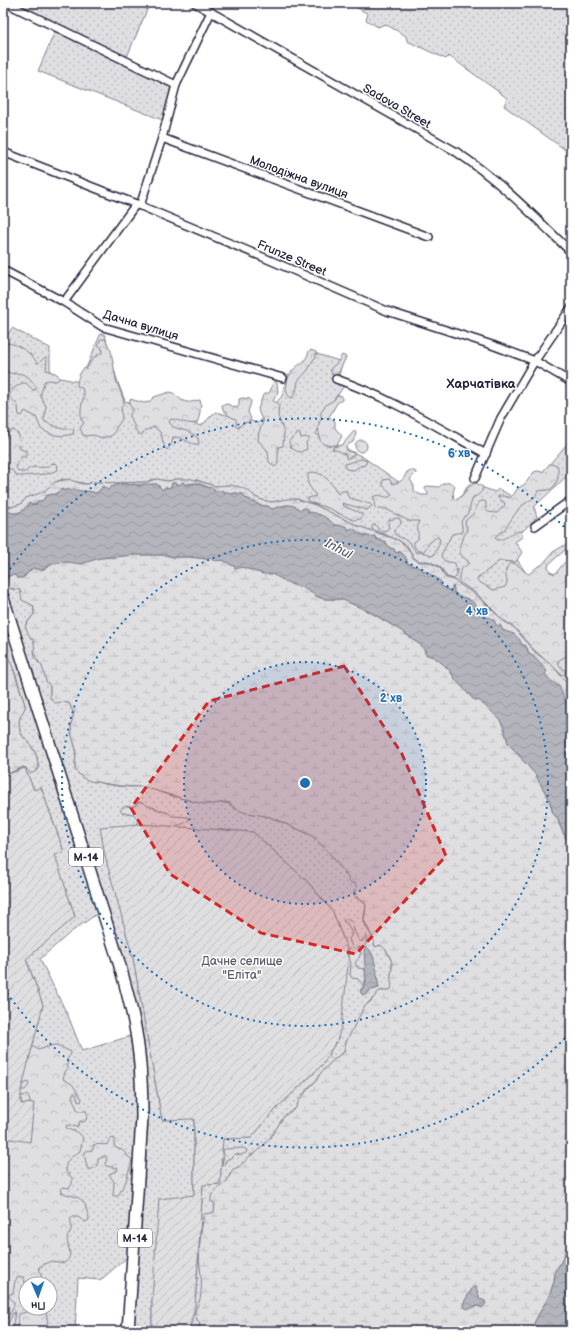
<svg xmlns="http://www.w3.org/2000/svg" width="574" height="1334" font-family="'Balsamiq Sans',sans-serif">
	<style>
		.grass { fill: url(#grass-dots); stroke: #80808e; fill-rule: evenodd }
		.forest { fill: url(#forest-crowns); stroke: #80808e }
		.wetland { fill: url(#wetland-marsh); stroke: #80808e; fill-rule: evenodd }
		.garden { fill: url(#garden-furrows); stroke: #80808e }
		.water { fill: url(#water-waves); stroke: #7a7a88 }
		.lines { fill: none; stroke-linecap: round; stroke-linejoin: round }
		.minor-casing { stroke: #22223b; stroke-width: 10 }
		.highway-casing { stroke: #22223b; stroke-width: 14 }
		.minor { stroke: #fff; stroke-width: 7 }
		.highway { stroke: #fff; stroke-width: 11 }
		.marked { fill: #d62828; fill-opacity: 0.2; stroke: #d62828; stroke-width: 3; stroke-dasharray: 8 5; stroke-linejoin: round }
		.ring { fill: none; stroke: #1f6fb2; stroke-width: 2; stroke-dasharray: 2 4 }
		.labels { text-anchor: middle; stroke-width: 3; stroke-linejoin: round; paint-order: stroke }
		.shield { fill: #fff; stroke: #646476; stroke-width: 1 }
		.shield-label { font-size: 11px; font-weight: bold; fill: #22223b }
		.street-label { font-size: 12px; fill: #22223b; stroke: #fff }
		.park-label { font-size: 12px; fill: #5b5b6d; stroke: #fff }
		.neighbourhood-label { font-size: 13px; font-weight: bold; fill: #22223b; stroke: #fff }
		.water-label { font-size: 13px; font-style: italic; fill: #5c5c6f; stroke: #fff }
		.centre { fill: #1f6fb2; stroke: #fff; stroke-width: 2 }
		.ring-label { font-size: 12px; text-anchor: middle; font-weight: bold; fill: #1f6fb2; stroke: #fff; stroke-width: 3; stroke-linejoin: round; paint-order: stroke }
	</style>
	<defs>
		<pattern id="grass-dots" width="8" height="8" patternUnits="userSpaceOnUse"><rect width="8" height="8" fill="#dfdfe2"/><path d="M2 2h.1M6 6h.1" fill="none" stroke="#bfbfc3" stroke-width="1.8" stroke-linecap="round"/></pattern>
		<pattern id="forest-crowns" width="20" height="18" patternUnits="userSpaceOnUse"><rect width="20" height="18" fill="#dfdfe2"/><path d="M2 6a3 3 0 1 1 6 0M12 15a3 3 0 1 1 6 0" fill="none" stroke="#bfbfc3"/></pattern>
		<pattern id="wetland-marsh" width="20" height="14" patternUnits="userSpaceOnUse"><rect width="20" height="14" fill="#dfdfe2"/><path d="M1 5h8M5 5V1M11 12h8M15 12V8" fill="none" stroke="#bfbfc3"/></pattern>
		<pattern id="garden-furrows" width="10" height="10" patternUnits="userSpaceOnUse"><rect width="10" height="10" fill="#dfdfe2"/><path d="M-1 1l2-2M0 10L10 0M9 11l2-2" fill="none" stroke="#bfbfc3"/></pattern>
		<pattern id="water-waves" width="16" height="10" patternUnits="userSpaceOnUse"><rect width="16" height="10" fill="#b4b4bc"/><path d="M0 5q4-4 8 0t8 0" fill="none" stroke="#9a9aa2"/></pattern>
	</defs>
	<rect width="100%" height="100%" fill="#fff"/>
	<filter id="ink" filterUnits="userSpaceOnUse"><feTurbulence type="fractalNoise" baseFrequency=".025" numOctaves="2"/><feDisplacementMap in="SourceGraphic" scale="8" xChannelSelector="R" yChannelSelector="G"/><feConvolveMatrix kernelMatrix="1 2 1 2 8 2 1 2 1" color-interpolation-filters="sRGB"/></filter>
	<g filter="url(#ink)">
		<g class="grass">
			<polygon points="12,3 90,3 98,7 100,3 150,3 126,59"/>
			<polygon points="349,3 363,3 370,7 373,3 571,3 571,154 504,106 507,98 449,56 446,59 407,41 406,36 385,24 378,27 366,20 368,14"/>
			<polygon points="56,29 174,86 165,121 38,71"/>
			<polygon points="12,328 50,348 50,376 80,382 101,333 105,335 117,380 125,401 201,426 215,412 258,423 282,396 287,375 295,374 311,352 342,362 339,376 348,380 326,412 316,434 363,457 413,492 427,499 453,500 459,499 470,483 495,492 499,489 518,500 568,443 571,445 571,472 534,507 537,517 508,546 528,576 543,564 554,575 571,565 571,690 568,685 554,667 535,652 518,632 505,622 476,595 459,584 456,581 445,577 441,569 437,566 428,562 420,562 413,558 407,547 398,540 358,526 315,505 296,499 271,502 262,500 230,485 215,486 197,480 177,479 169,481 152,479 147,482 118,483 94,482 87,484 63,479 55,482 47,489 39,494 26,498 21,504 11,507 3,506 3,342"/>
			<path d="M6,580V582L11,589L20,590L27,602L34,606V614L26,624L31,638L34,641L36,644L34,653L38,662L42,666L45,673L46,681L50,686V694L62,702L69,703L74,713L71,725L72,736L76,749L75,770C87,783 113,786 130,787C135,787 141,786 145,787C152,788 157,791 163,793C176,797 189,801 202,803C214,806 225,798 234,808L270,817L311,835L326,849L343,870L344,873L357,884L356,898L365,903C367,909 363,915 364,921C366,930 374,936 374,945L383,946L385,948L392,962V973L391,977L393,983L391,989L388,991H380L364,1007L361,1013L358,1020L346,1042L344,1052L334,1059L320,1074L316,1081L308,1088L300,1099L295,1109L285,1115L270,1138L258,1151L250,1156L239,1167L230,1174L227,1181L211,1201L215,1204L214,1212L212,1214H205C201,1231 198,1250 200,1267C200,1270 202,1273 202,1276C203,1289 201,1302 195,1313L197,1320L200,1324L199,1331H189L195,1306L203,1184H220L222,1139L251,1138L278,1107L323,1064L338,1038L347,949L333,912L307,881L122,916L133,958L162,1120L194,1118V1196L152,1300V1331H131L142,1051L44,719L3,586V581ZM372,954L379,988L370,990L367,994L360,990C369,983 368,971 365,961Z"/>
			<path d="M3,612L101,911L71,932L40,959L69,1018L82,1051L134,1035L139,1085L131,1254L103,1278L99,1280L78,1278L75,1331H3V1138L34,1103L21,1104V1091L43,1005L26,958L75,916L54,855L64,852L41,787L34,790L25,768L3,776L23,767L35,772L39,768C38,763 37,757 35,752C30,741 18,737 19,723C19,716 24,711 25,705L16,675L5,651L3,637ZM26,1284H50V1308H26Z"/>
		</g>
		<g class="forest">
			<path d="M101,339H105L111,351L116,380L124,401V404L121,407L122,419L116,428L114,433L111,436L102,438L94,435L84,436L82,433L80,428L84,423L81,419V408L84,395L82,388L77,386C77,380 79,374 83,369L87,368L93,358L102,353L103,350L98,344Z"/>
			<path d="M8,343C11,344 15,344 18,346C25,350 33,355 37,363H39L45,357L47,358L46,370L55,373L58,375L59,379L57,381L48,380L45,381L40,395L46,406L44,420L45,422L62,429H73L74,430L73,434C61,437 52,436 41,429L36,417L25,411L22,416L19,415L18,406L17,404L9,397L11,390L22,383H26L33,390L36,389L37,387C33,383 30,377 25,375C15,371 13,378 3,368V359L5,358L3,349L6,344Z"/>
			<path d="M311,350L316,352V357L313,360L308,370L298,381L296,392L292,398C282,395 287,376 293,370C301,362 305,364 309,351Z"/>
			<polygon points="342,355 346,357 339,372 336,375 332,375 331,371 331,368 337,363"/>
			<polygon points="274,381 277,383 278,392 273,401 279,404 278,416 284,433 283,446 278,447 278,464 275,467 269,462 268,451 258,440 259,432 263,422 259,413 258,409 263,395 270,392"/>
			<path d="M170,392C177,393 179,401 187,402C192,403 196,400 200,400C202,404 199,419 197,423C187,425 180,420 171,419L169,421C172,430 181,428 189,432C192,434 195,436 198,438L199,444C190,446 184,436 173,437L172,443L167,450L165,448L160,432L154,427L144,431L142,435C134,434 134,422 130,416V414L133,410L129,404L130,399L144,403L149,402L154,397Z"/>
			<polygon points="337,395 342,396 342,400 337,403 329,417 335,421 335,428 342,436 337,445 332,446 323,444 320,440 318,426 321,419 321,412 324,407 327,404 334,400"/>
			<polygon points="242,398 250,399 251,402 248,412 251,419 249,422 243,423 239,427 236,426 236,419 229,416 227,413 223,411 222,405 227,404 237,408 239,405 239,399"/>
			<path d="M13,430L19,435L20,449L26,451L27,453L25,457H21C18,463 13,467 19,472H25C33,464 37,469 47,467L52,463L57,464L58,470L47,474L21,476H17L12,470L6,467L3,462V445L8,432Z"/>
			<polygon points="355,430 356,434 353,442 349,444 346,447 347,451 354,453 354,455 347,459 345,454 342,453 339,451 332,449 334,447 342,445"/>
			<path d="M298,433L300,434L301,438L307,437L309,439L306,443L307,449L300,452C294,451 289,447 289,441Z"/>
			<circle cx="361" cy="446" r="6"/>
			<polygon points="361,459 367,461 365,465 360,466 354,470 346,469 345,467 345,464"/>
			<path d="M550,464L557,465C560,472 558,488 548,490C545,491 542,490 538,491L535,497L520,507L504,530L495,537L497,540C506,540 511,532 520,531L522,534V537L515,542L522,552L516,562L499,561L478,578L477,581L494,590L505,587C511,577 500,576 510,563C519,562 522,572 529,574L537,567L542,565L553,552L565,545L567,546L565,550L549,564L548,567L550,572L555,574L565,562L569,561L571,563V655L569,654L558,661L559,666L565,670V674L562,675L532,648L514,627L503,620L477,594L459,582C459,570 460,570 469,563L468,561L464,558L460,553V544L467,530L465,522L466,520L474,513L477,505L481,501H484L486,503V510L488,512L497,513L505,505L504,502L499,499L498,496H504L510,498L514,494L517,489L525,484L534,472L538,471L542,472Z"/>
			<path d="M411,470L416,472V473L410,479L414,486V491L421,495H428V493L425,489V487L427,486L439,487C444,482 449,481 455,486L453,492L454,499L456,500C465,496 466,486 476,483L483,487C483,492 478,496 473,497L468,513L461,521L462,526V532L452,534L441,555C443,562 448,562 455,563C456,568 459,575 454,579L447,577L442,569L439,566L428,561H419L414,558L408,547L400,541L372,529V526L375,524L378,529L385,531L389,528L388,524L389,520L397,518L400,519L401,523C400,527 395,527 394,532L396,535L409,542L416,552L427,553L431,556L434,555L440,542L439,538L437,537L430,542L424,551H418L414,546V542L418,539C419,533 416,527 419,521H409L386,509H377L374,506L375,502L373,497L375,496C380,494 385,498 390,497L392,495C390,489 381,489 383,480L389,479L393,484C404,480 402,481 407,472Z"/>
			<path d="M313,472C325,473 333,485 338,494L342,491H347V495L350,498L370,504L372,506L367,510L342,503V504L344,506L362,514V517L361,519L353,520L328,508L309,502L308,498L316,496L308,484V474Z"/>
			<path d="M138,802C144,801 147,808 153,807L156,809L169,813L172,816L188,817L189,820C175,831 155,826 138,824V820L134,814L122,813L120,810C123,805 130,807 135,806Z"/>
			<path d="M345,918L352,922C353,929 356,934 359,941H363L366,935L367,937L366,945L362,948L358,947L361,952L359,958L355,963L358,968L365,969L366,979L363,985L358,979L352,978L350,975L351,964L348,953V950L352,947L349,939L352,934L348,925L343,921Z"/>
			<path d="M54,1045H57L71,1052V1054L67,1059L68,1068L65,1072L63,1079L72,1084L82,1099L81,1102L78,1101L76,1094H73L72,1097L78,1111H86L88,1114L86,1120L84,1122L80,1121L77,1127L68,1125L66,1126L67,1129L79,1133L83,1138L80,1151C72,1157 64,1160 66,1171L72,1178V1184L69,1188L62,1187L60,1190L61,1192C74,1198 83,1194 87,1211C87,1214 89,1216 89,1220L85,1222L78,1217H71C70,1221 72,1225 71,1230C70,1233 67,1236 67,1239C68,1248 74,1257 64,1263L52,1261L39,1267L43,1284H26V1289L24,1277H18L15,1281L13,1293L10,1294L9,1297L14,1303V1306L5,1323L6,1325L8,1324L13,1313L15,1312L12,1331H3V1152L4,1150L3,1149V1135L31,1105L28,1095L22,1096L20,1094L21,1090H25L29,1085L28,1082L24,1084H22L32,1047H34L38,1050Z"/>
			<path d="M110,1138L115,1139L114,1145L116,1148L122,1150L132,1160L126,1181L118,1196H113L114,1182L109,1174L117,1171L118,1168L106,1166L105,1163L107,1160L105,1156L98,1159C98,1165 96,1170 88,1169L87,1167L84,1154L86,1151L93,1150V1145C99,1143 103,1146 108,1144Z"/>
			<polygon points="243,1148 247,1150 246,1153 241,1155 235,1154 231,1158 226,1160 224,1165 222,1164 224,1156 223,1150 225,1149"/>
			<polygon points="33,1310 39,1315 46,1313 47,1316 48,1331 16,1331 19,1314"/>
		</g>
		<g class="wetland">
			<path d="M68,479L82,484H87L94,482L118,483L147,482L156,479L169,481L177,479H192L215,486L230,485L240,487L249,491L255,497L262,500L271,502L287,499H296L315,505L358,526L398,540L407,547L413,558L420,562H428L437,566L441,569L445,577L456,581L459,584L476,595L505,622L514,627L535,652L554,667L568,685L571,690V710L567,707L559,688L545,675L546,671L534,657L529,654L526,646L521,644C518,636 511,635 505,631H503L500,625L498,626L495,623L494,620L486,618C484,614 475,604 471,601C468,598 461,597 456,596L457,594L454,593L453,586L451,590H448L440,585L441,582L435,577L422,570L421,568H419L407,563V559H405V556L399,551L398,553L395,552L394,549L390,548L385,541L384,542L380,540L376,539L375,536L370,537L351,530H348C346,524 340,526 334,525C329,518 317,514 308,512L305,508L300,510C289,501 283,507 272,509L266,506L258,505L257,503L253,502L251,500L245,498L243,494L236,493L230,494L227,491L225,493L224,491H220L219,492L218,490L215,492L213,488C207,488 203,484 197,483C190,482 182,487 175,483H172L171,487L167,488L165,487L163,490L157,484C154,485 135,485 132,484L131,485C124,483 113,484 108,490L103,486L98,492L95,493C87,490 80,493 73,489L71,491L68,490L63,491V489L56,493L55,495L53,494L46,496L42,501H38L36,505L34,504L32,505L29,503C26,510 19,514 11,513C8,510 7,508 3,510V506L11,507L21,504L26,498L43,492L55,482Z"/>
			<path d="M135,555H164L175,557H192L206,559L210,558L225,561L235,567H242L260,573L272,574L291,584L304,588L318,597L325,599H341L370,612L400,630L414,640L424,648L425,654L434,657L442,663L450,671L456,680L473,699L480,701L490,710L500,720L504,728L508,743L535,774L549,799L553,813L558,819L559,824L567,841L571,865V1240L560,1264L555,1271L554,1282L549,1296L535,1321L533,1331H199L200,1324C199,1320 194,1318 195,1313C196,1307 201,1301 201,1292C202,1283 201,1276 200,1267C198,1250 201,1231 204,1214L211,1213L214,1212L215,1204L211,1201V1197L213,1193L227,1181L233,1169L239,1167L250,1156L258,1151L270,1138L285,1115L295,1109L300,1099L309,1088L316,1081L320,1074L334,1059L344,1052L346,1042L364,1007L371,1001L378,992L380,991H387L391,989C393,984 390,981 391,976C391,972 393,968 392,963C391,958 386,947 380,945L375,947L374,941L364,920L366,907L365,903L354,895V892L357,888L355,883H351L343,870L326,849L311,835L270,817L243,812L234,808L230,803L225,802L214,804H203L177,797L144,787L121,786L90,781L83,778L75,770L76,749L72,736L71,725L74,713L69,703L62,702L55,703L50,698V686L46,681L42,666L35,657L34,641L29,635L25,626L34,614V606L22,600L20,590C13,588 5,590 6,580L10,575H16L17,578L24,577L33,568L40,570L55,563L68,562L84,563L89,561L100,558ZM473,1287L480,1299L485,1301V1303L482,1308L478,1306L470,1308L463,1304Z"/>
			<polygon points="3,637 6,655 12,665 25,705 25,708 20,717 19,723 20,732 24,738 27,740 36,754 39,768 33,773 30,773 26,768 23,767 3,776"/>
		</g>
		<g class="garden">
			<polygon points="25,768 34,790 41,787 64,852 55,855 75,917 26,959 43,1005 21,1091 21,1104 34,1103 30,1142 3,1138 3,776"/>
			<polygon points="139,824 253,832 307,881 333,912 347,949 348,966 341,1027 338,1038 323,1064 278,1107 251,1138 223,1139 220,1184 203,1185 195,1306 189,1331 152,1331 152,1300 159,1199 194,1195 194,1119 162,1120 133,958 105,856 100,827"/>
		</g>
		<g class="water">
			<path d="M183,482L186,485L198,483L209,488L212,487L215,492L217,490L219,492L221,490L225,493L227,491L230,494L236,493L243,494L245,498L251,500L253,502L257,503L258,505L268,506L272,509C283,506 290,501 300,510L305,508L307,509L308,512C317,512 329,518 334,525L345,526L348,528V530L352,528C359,533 366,538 374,536L376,539L380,540L383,542L385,541H386V543L390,548L394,549L395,552L398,553L400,552L405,556L407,563L419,568L421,567L422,570L435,577L441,582L440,585L448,590H451L453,586L454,589V593L457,594L456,596C461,597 467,598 471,601C476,604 484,613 486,618L489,617L494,620L495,623L498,626L500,625L503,631H505L514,634L520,640L521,644L526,646L529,654L534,657L547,671L545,674L547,676V678L560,687V689C565,696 564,705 571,710V865L568,857L569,851L567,841L559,823L558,819L553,813L549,799L535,774L508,743L504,728L500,720L490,710L480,701L473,699L456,680L450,671L442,663L434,657L427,655L424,648L414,640L400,630L370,612L341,599H325L318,597L304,588L291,584L272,574H263L242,567L236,569L234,566C230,565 229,563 225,561C220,559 214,563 210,558L206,559L192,557H175L164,555H135L100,558L81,564L68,562L55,563L42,570L33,568L22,578H17L15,575H10L6,580L3,581L4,510L8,509L11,513C19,514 26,510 29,503L32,505L34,504L36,505L37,501H42L46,496L53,494L55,495L61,489L64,491L69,489L71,491L74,489C80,493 87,489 95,493C99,492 102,490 102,486L108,490C113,484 125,483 132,485L134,484L138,486L143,484H157L163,490L165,487L167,488L171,487L172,483H175L179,485Z"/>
			<path d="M367,947C376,953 377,978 379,988L370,990L367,994L363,995L360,992L366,983L364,950L365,948Z"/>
			<polygon points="571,1240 571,1331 533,1331 535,1328 534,1323 549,1296 554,1282 555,1271 560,1264"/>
			<path d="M473,1287H476L480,1299L485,1301L486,1303L482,1308L478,1306C473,1307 468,1311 464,1307L463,1304Z"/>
		</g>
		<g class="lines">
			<defs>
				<g id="minor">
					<polyline points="6,3 176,85"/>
					<path d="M195,3L455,151C499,180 533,215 571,252"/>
					<polyline points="162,138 429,237"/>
					<polyline points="3,152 136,204 265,258 387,311 492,345 535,361 571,382"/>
					<polyline points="140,206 162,138 176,85 211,12"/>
					<polyline points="3,270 64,302 103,327 283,378"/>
					<polyline points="64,302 136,204"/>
					<path d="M336,379C389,397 437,427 486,454"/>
					<polyline points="475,478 501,418 532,365 571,308"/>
					<polyline points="535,526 571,500"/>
				</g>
				<path id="highway" d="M3,598L117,956C125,983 133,1011 137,1039C141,1065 142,1092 142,1118L128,1331"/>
			</defs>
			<use href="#minor" class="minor-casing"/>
			<use href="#highway" class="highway-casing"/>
			<use href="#minor" class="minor"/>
			<use href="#highway" class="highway"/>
		</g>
	</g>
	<path class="marked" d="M344,666L402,754L446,856L356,954L261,933L170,874L131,808L209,701Z"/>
	<circle cx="305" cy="783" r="121" fill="#1f6fb2" fill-opacity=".12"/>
	<g class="ring">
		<circle cx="305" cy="783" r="121"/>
		<circle cx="305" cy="783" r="243"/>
		<path d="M569 1034A364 364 0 0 1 3 987M3 579A364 364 0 0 1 569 532"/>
	</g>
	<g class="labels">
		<g class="shield">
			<rect x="69" y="848" width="34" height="18" rx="3"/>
			<rect x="118" y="1229" width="34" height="18" rx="3"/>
		</g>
		<g class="shield-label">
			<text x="86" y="861">М-14</text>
			<text x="135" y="1242">М-14</text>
		</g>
		<g class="street-label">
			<text transform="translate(397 106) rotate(30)" y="4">Sadova Street</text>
			<text transform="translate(299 177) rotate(20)" y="4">Молодіжна вулиця</text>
			<text transform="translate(292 258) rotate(23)" y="4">Frunze Street</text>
			<text transform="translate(141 325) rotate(17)" y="4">Дачна вулиця</text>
		</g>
		<g class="park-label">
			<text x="242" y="965">Дачне селище<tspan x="242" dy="14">"Еліта"</tspan></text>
		</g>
		<g class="neighbourhood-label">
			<text x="481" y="388">Харчатівка</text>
		</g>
		<g class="water-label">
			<text transform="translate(339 548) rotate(28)" y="5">Inhul</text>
		</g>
	</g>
	<circle cx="305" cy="783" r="6" class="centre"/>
	<g class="ring-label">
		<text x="459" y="457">6 хв</text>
		<text x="477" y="615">4 хв</text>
		<text x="391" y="702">2 хв</text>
	</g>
	<rect width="574" height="1334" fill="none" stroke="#fff" stroke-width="16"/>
	<rect x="8" y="8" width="558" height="1318" fill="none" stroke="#22223b" stroke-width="1.5" filter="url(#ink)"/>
	<g transform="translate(38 1296) rotate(178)"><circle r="19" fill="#ffffff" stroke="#a7a7b1"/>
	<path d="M0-3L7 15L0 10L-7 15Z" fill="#1f6fb2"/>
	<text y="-6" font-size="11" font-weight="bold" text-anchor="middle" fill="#22223b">Пн</text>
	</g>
</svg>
